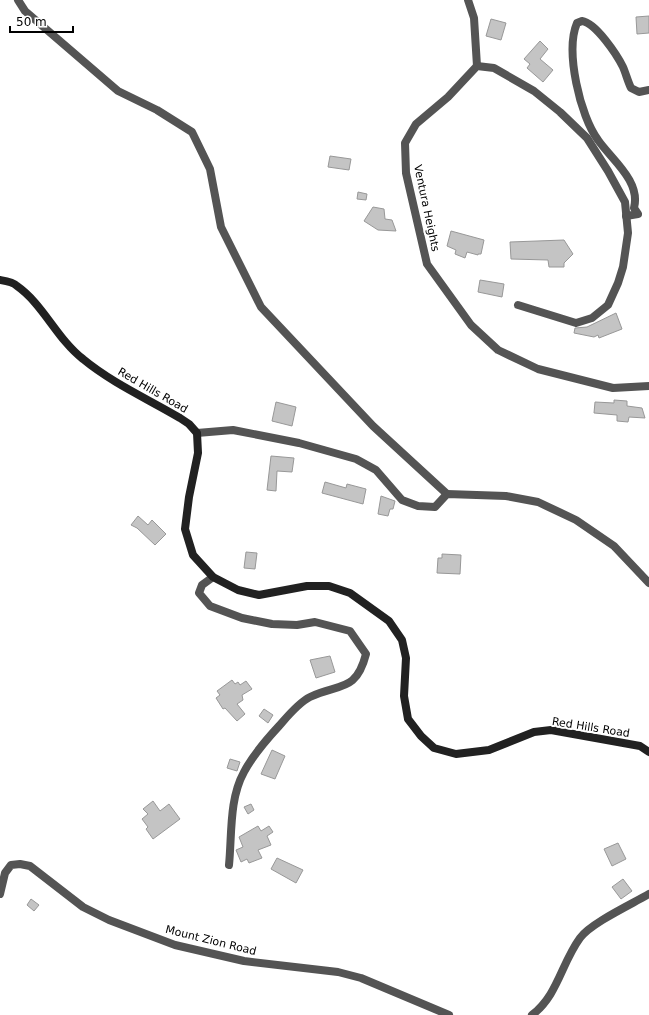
<svg xmlns="http://www.w3.org/2000/svg" width="649" height="1015" font-family="'DejaVu Sans',sans-serif">
	<style>
		.building { fill: #c4c4c4; stroke: #989898 }
		.lines { fill: none; stroke-linecap: round; stroke-linejoin: round }
		.street { stroke: #545454; stroke-width: 8 }
		.secondary { stroke: #212121; stroke-width: 8 }
		.labels { text-anchor: middle; stroke-width: 4; stroke-linejoin: round; paint-order: stroke }
		.street-label { font-size: 11px; fill: #000; stroke: #fff }
	</style>
	<rect width="100%" height="100%" fill="#fff"/>
	<g class="building">
		<polygon points="649,16 649,33 637,34 636,17"/>
		<polygon points="491,19 506,23 501,40 486,36"/>
		<polygon points="540,41 548,49 540,59 553,70 543,82 527,68 530,64 524,59"/>
		<polygon points="330,156 351,159 349,170 328,167"/>
		<polygon points="358,192 367,194 366,200 357,199"/>
		<polygon points="373,207 384,209 385,219 392,220 396,231 378,230 364,221"/>
		<polygon points="451,231 484,240 481,254 478,254 478,255 467,252 465,258 455,254 456,250 447,246"/>
		<polygon points="564,240 573,254 564,263 564,267 549,267 548,260 511,259 510,242"/>
		<polygon points="480,280 504,284 502,297 478,292"/>
		<polygon points="616,313 622,329 599,338 598,335 594,337 574,333 575,328 587,327"/>
		<polygon points="614,400 627,401 627,406 642,408 645,418 629,417 628,422 617,421 617,415 594,413 595,402 614,403"/>
		<polygon points="276,402 296,407 292,426 272,421"/>
		<polygon points="271,456 294,458 292,472 277,471 276,491 267,490"/>
		<polygon points="325,482 346,488 347,484 366,489 363,504 322,493"/>
		<polygon points="381,496 395,501 393,509 390,509 388,516 378,514"/>
		<polygon points="138,516 148,525 152,520 166,534 155,545 137,528 131,525"/>
		<polygon points="246,552 257,553 255,569 244,568"/>
		<polygon points="442,554 461,555 460,574 437,573 438,558 442,558"/>
		<polygon points="330,656 335,672 316,678 310,660"/>
		<polygon points="232,680 235,684 238,682 240,685 246,681 252,689 242,695 243,700 237,704 245,714 237,721 225,708 223,709 216,698 220,695 217,691"/>
		<polygon points="264,709 273,715 268,723 259,716"/>
		<polygon points="272,750 285,756 275,779 261,774"/>
		<polygon points="230,759 240,762 237,771 227,768"/>
		<polygon points="153,801 160,811 169,804 180,819 153,839 146,829 148,827 142,819 148,814 143,809"/>
		<polygon points="251,804 254,810 248,814 244,807"/>
		<polygon points="258,826 261,831 269,826 273,832 267,836 271,845 258,850 262,858 249,863 247,859 241,862 236,850 243,847 239,837"/>
		<polygon points="618,843 626,859 612,866 604,849"/>
		<polygon points="277,858 303,870 296,883 271,869"/>
		<polygon points="623,879 632,891 621,899 612,887"/>
		<polygon points="31,899 39,905 34,911 27,905"/>
	</g>
	<g class="lines">
		<g class="street">
			<polyline points="18,0 25,11 118,91 157,110 192,132 210,169 221,227 261,307 373,426 447,494"/>
			<polyline points="468,0 474,18 477,66"/>
			<path d="M626,216L638,214L634,208C641,181 612,160 598,140C580,116 565,51 577,23L582,21C596,23 617,55 623,67C626,74 628,82 631,88L639,92L649,90"/>
			<polyline points="518,305 576,323 592,318 608,305 618,283 623,267 628,233 625,202 608,171 587,138 560,112 534,91 494,68 477,66 448,97 416,124 405,143 406,173 427,264 471,325 498,350 538,369 613,388 649,386"/>
			<polyline points="197,433 233,430 299,443 356,459 376,470 402,500 418,506 435,507 447,494 506,496 538,502 576,520 614,546 649,583"/>
			<path d="M213,577L202,585L199,593L210,606L242,618L272,624L297,625L315,622L350,631L366,654C356,693 339,683 310,697C298,703 287,717 279,726C266,740 253,755 244,772C229,799 232,835 229,865"/>
			<polyline points="0,894 5,873 11,865 20,864 30,866 83,907 109,920 175,945 244,961 338,972 361,978 449,1015"/>
			<path d="M532,1015C558,995 561,964 580,938C591,923 632,904 649,894"/>
		</g>
		<path class="secondary" d="M0,280C6,281 13,282 17,286C43,304 57,339 83,359C112,383 148,399 180,418L189,424L197,433L198,453L189,497L185,529L193,555L213,577L238,590L259,595L307,586H329L350,593L389,621L402,640L406,658L404,696L408,719L421,736L434,748L456,754L489,750L534,732L551,730L640,746L649,752"/>
	</g>
	<g class="labels">
		<g class="street-label">
			<text transform="translate(427 208) rotate(78)" y="4">Ventura Heights</text>
			<text transform="translate(153 390) rotate(30)" y="4">Red Hills Road</text>
			<text transform="translate(591 727) rotate(9)" y="4">Red Hills Road</text>
			<text transform="translate(211 940) rotate(14)" y="4">Mount Zion Road</text>
		</g>
	</g>
	<path d="M10 26v6h63v-6" fill="none" stroke="#000000" stroke-width="2"/>
	<text x="16" y="26" font-size="12" fill="#000000" stroke="#ffffff" stroke-width="3" paint-order="stroke">50 m</text>
</svg>
